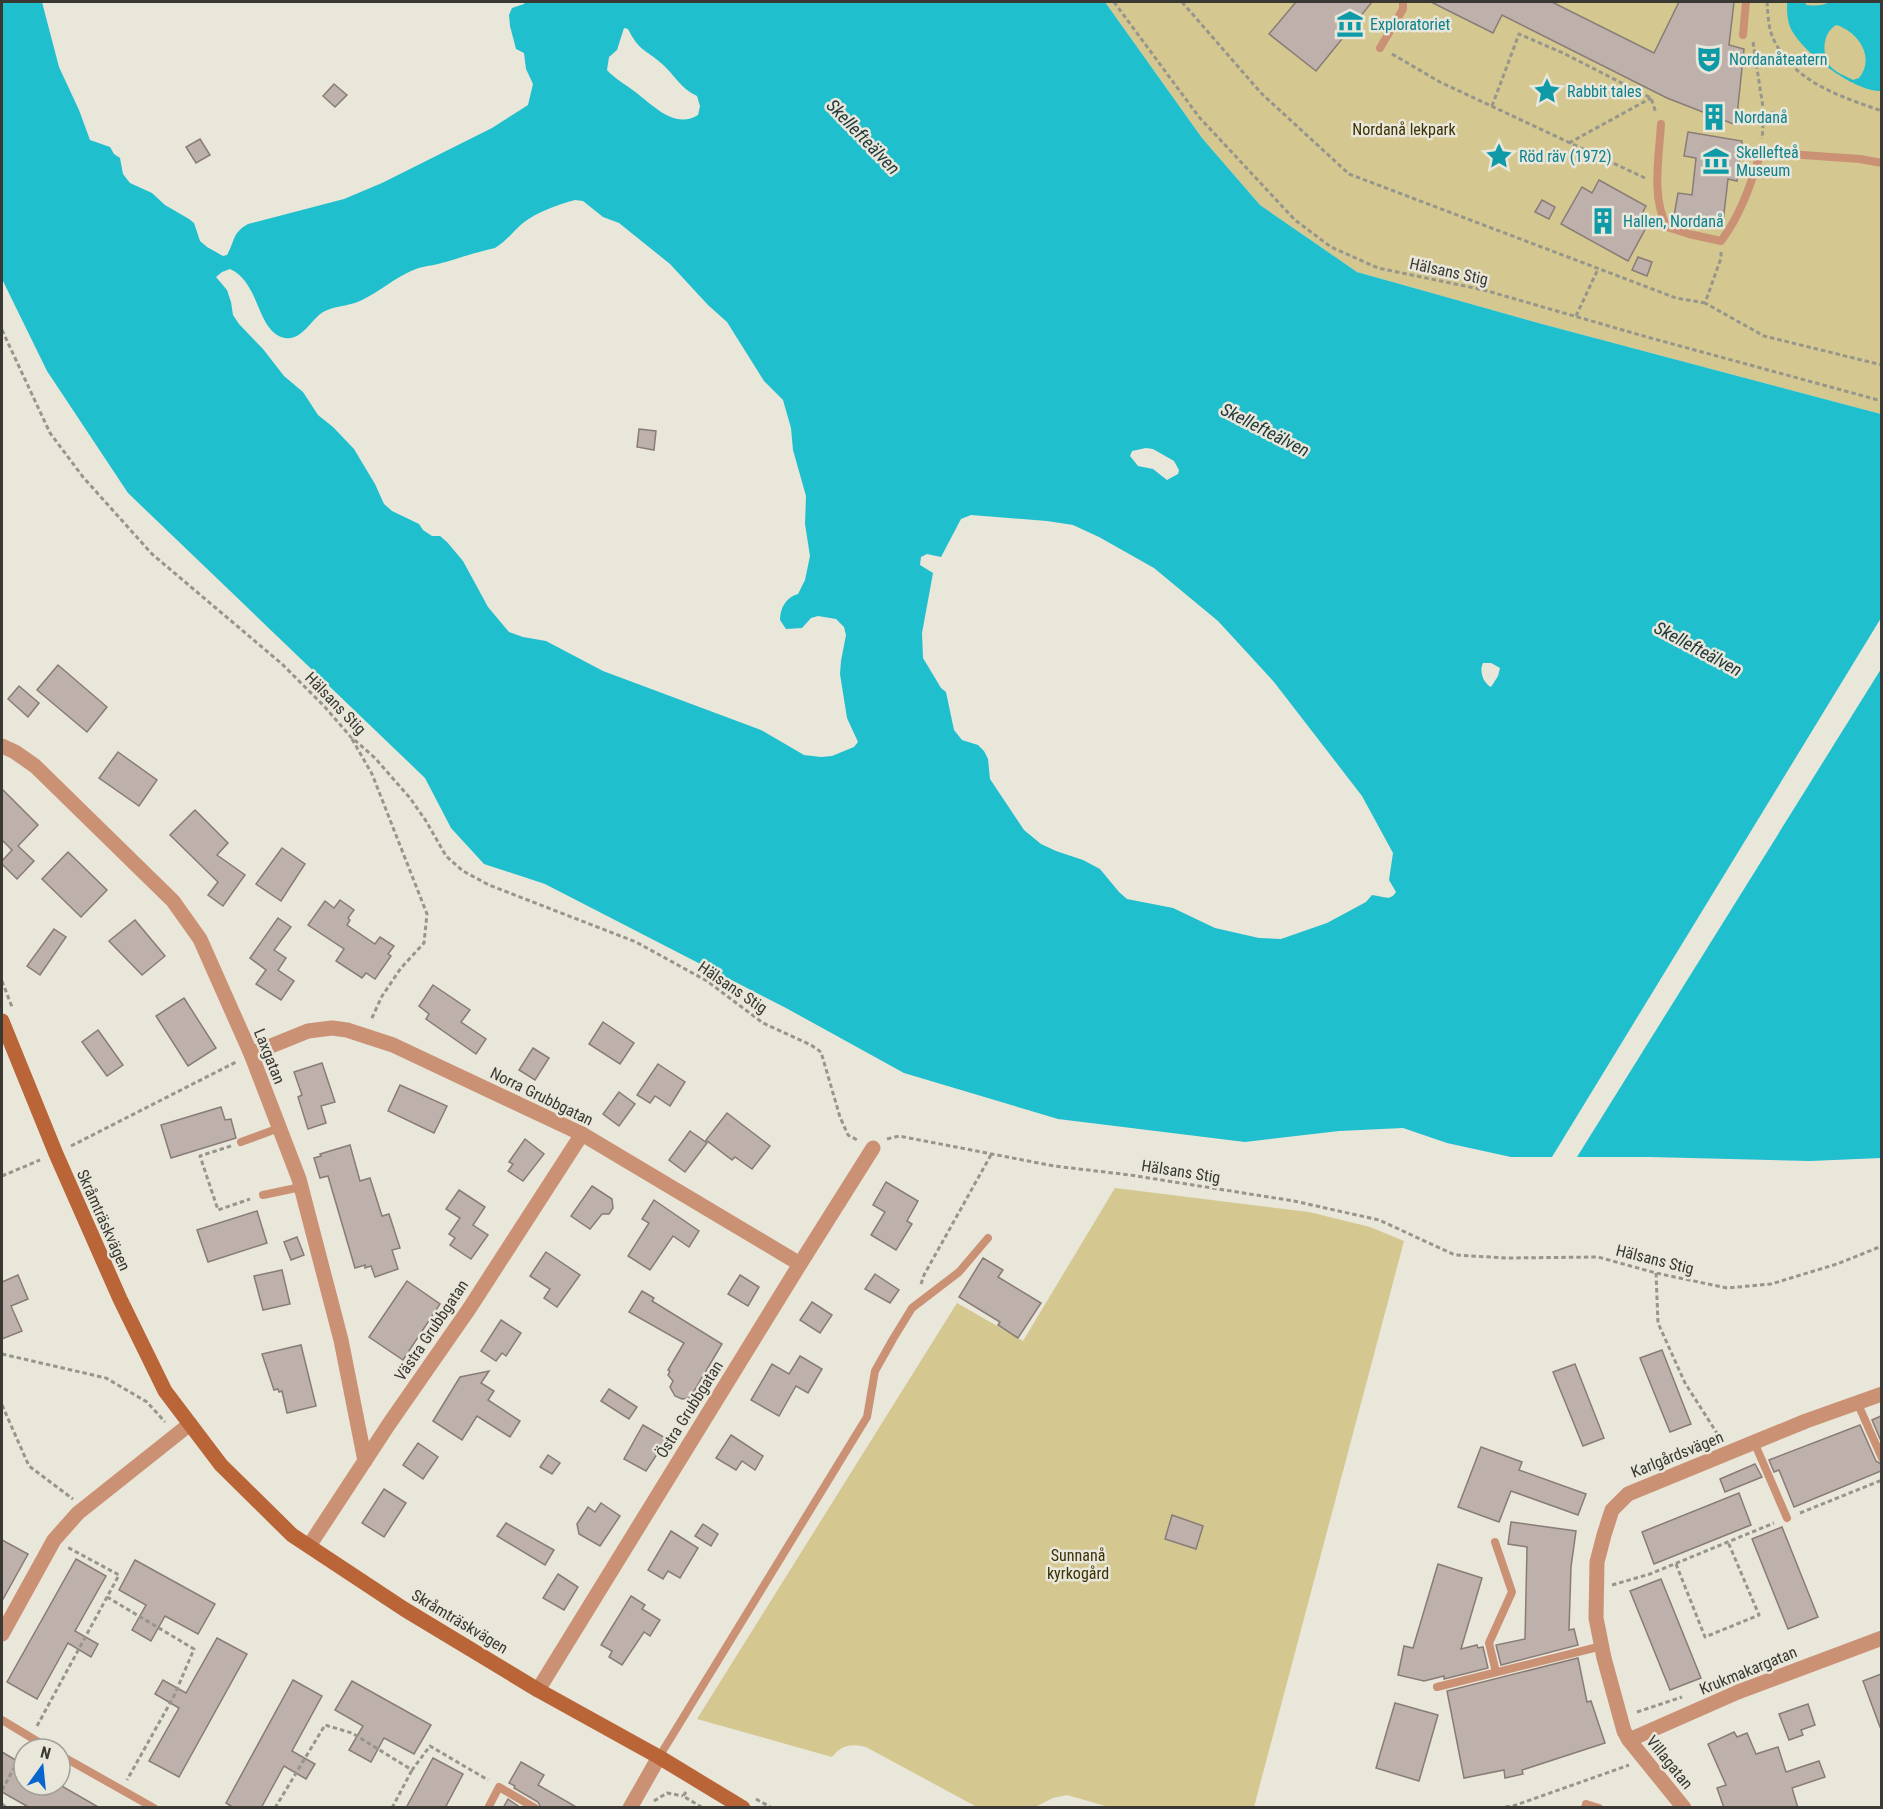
<svg xmlns="http://www.w3.org/2000/svg" width="1883" height="1809" font-family="'Roboto Condensed',sans-serif">
	<style>
		.green { fill: #d4c790 }
		.water { fill: #20bfce; fill-rule: evenodd }
		.pier { fill: #e9e6da }
		.building { fill: #beb1ab; stroke: #887c77; stroke-width: 1.5 }
		.lines { fill: none; stroke-linecap: round; stroke-linejoin: round }
		.path { stroke: #97958c; stroke-width: 3; stroke-dasharray: 4.5 3; stroke-linecap: butt }
		.lane { stroke: #cb9174; stroke-width: 8 }
		.street { stroke: #cb9174; stroke-width: 15 }
		.secondary { stroke: #b96537; stroke-width: 15 }
		.labels { text-anchor: middle; stroke-width: 5; stroke-linejoin: round; paint-order: stroke }
		.culture-label { font-size: 16px; fill: #0d838f; stroke: #e9e6da; text-anchor: start }
		.park-label { font-size: 16px; fill: #3b3206; stroke: #e9e6da }
		.street-label { font-size: 16px; fill: #393833; stroke: #e9e6da }
		.water-label { font-size: 18px; font-style: italic; fill: #223a3d; stroke: #e9e6da }
	</style>
	<rect width="100%" height="100%" fill="#e9e6da"/>
	<g class="green">
		<polygon points="1105,2 1881,2 1881,414 1542,324 1357,272 1260,205 1202,138"/>
		<path d="M1115,1188L1309,1212L1370,1227L1404,1241L1254,1807H1109L1067,1795L1053,1798L1035,1807H977L866,1747C851,1743 841,1745 832,1757L697,1719L957,1303L1023,1341Z"/>
	</g>
	<g class="water">
		<path d="M2,2H42L59,67L79,110L90,140L110,147L114,154L120,158L123,174L130,183L152,193L165,205L189,219L194,223L200,241L207,247L223,256L227,255C235,241 232,233 248,224L344,199L382,183L492,128L528,105L533,84L526,69L524,53L516,49L510,26L509,15L512,8L524,4L525,2H1105L1202,138L1260,205L1357,272L1542,324L1881,414V1158L1810,1161L1650,1157H1511L1447,1143L1403,1128L1339,1131L1245,1142L1058,1119L904,1073L786,1008L545,884L484,864L451,828L425,778L128,493L47,371L2,279ZM624,28L628,29C639,51 645,49 661,63C674,74 681,89 697,96L700,106L698,115C674,130 652,104 634,91C625,84 615,79 607,70L609,57L617,50ZM575,200L583,201L603,217L619,223L670,264L708,305L727,322L764,381L783,400L791,428L793,450L806,496L805,524L810,556L805,580L798,594C786,597 780,608 780,620L786,629L802,628L811,618L818,616L836,619L844,627L846,635L841,661L840,674L847,718L858,742L854,747L832,756L821,757L804,755L761,730L603,671L546,641L523,637L509,632L488,607L463,561L447,542L440,536H432L423,530L419,524L392,511L384,504L375,484L354,449L333,427L318,415L303,392L284,376L263,349L239,324L233,315L231,302L227,290L216,277L222,272L230,269C261,283 256,332 285,338C303,341 312,317 325,311C338,305 352,306 364,299C380,291 395,278 411,271C419,267 429,266 438,264C457,259 476,252 495,248C507,241 513,231 523,223C537,212 559,204 575,200ZM1146,448L1153,449L1174,461L1179,470L1178,474L1167,480L1153,469L1138,466L1130,456L1132,451ZM971,515L1047,521L1073,525L1099,537L1154,568L1218,621L1274,682L1362,796L1393,853L1389,880L1396,892C1390,902 1383,896 1372,895L1366,902L1327,923L1281,939L1259,938L1215,928L1173,908L1127,899L1119,892L1100,869L1083,860L1056,851L1041,844L1024,830L990,779L988,759L984,751L978,745L962,740L954,730L946,692L941,688L923,658L922,633L933,573L920,565L921,557L927,554L941,557L961,519ZM1483,663H1491L1500,668L1498,676L1491,687C1483,683 1479,671 1483,663Z"/>
		<path d="M1787,2H1804L1807,5C1815,6 1823,6 1829,2H1881V91C1855,92 1803,53 1791,29C1787,21 1787,10 1787,2ZM1836,25C1858,31 1876,58 1859,78L1853,80C1846,76 1837,73 1832,68C1821,56 1822,33 1836,25Z"/>
	</g>
	<polygon class="pier" points="1881,618 1881,669 1577,1157 1552,1157"/>
	<g class="building">
		<polygon points="1296,2 1372,2 1316,71 1269,34"/>
		<polygon points="1431,2 1552,2 1654,53 1679,2 1734,2 1729,45 1744,49 1736,125 1667,98 1502,15 1493,33"/>
		<polygon points="334,84 347,95 335,107 323,96"/>
		<polygon points="1688,132 1742,141 1737,181 1728,179 1723,222 1674,216 1678,193 1692,195 1696,158 1684,156"/>
		<polygon points="200,139 210,155 196,163 186,147"/>
		<polygon points="1599,180 1646,206 1639,219 1648,224 1628,261 1561,224 1582,187 1592,193"/>
		<polygon points="1542,200 1555,207 1549,219 1535,212"/>
		<polygon points="1638,257 1652,262 1647,276 1632,270"/>
		<polygon points="639,429 656,431 654,450 637,447"/>
		<polygon points="58,665 107,707 87,732 37,690"/>
		<polygon points="19,686 39,703 28,717 8,699"/>
		<polygon points="118,752 157,780 139,806 99,778"/>
		<polygon points="2,789 38,825 18,846 34,861 17,879 2,864 2,861 12,850 2,840"/>
		<polygon points="195,810 228,843 217,855 245,875 223,906 208,895 218,882 170,835"/>
		<polygon points="282,848 305,864 281,901 256,884"/>
		<polygon points="68,852 107,890 81,917 42,879"/>
		<polygon points="340,900 354,910 348,918 350,920 347,925 375,944 380,937 394,946 388,954 391,956 375,979 366,973 362,978 336,961 344,949 308,925 325,901 334,908"/>
		<polygon points="278,918 291,927 274,950 286,958 278,970 294,981 281,1000 256,984 266,970 250,958"/>
		<polygon points="135,920 165,956 142,975 109,941"/>
		<polygon points="54,929 66,937 40,975 27,966"/>
		<polygon points="433,985 470,1010 461,1022 486,1039 476,1054 426,1019 429,1014 419,1006"/>
		<polygon points="184,998 216,1048 188,1066 156,1016"/>
		<polygon points="603,1022 634,1043 620,1064 589,1044"/>
		<polygon points="98,1030 123,1065 107,1076 82,1042"/>
		<polygon points="533,1048 549,1058 535,1080 519,1070"/>
		<polygon points="322,1063 335,1102 321,1106 326,1123 308,1129 298,1097 302,1095 294,1072"/>
		<polygon points="658,1064 685,1082 670,1106 655,1096 650,1103 637,1095"/>
		<polygon points="400,1085 447,1106 434,1133 388,1111"/>
		<polygon points="619,1092 635,1104 619,1126 603,1114"/>
		<polygon points="221,1107 225,1120 231,1119 236,1138 171,1158 161,1125"/>
		<polygon points="727,1113 770,1146 752,1169 735,1157 732,1160 706,1140"/>
		<polygon points="690,1131 707,1143 685,1172 669,1160"/>
		<polygon points="525,1139 544,1154 523,1181 508,1171 513,1164 509,1162"/>
		<polygon points="350,1145 360,1181 370,1178 382,1216 389,1214 400,1248 392,1250 398,1269 375,1277 371,1266 365,1268 365,1265 355,1268 328,1176 320,1178 314,1158 321,1156 320,1154"/>
		<polygon points="886,1182 918,1201 907,1221 912,1224 896,1250 871,1235 885,1212 873,1205"/>
		<polygon points="592,1186 612,1199 613,1208 609,1214 602,1214 590,1229 571,1216"/>
		<polygon points="459,1190 485,1207 473,1225 488,1235 471,1259 450,1245 455,1238 449,1234 460,1218 446,1209"/>
		<polygon points="654,1200 699,1231 689,1247 673,1236 650,1270 628,1256 649,1223 642,1219"/>
		<polygon points="257,1211 267,1243 208,1262 197,1230"/>
		<polygon points="297,1237 304,1255 291,1260 284,1242"/>
		<polygon points="546,1252 580,1275 557,1307 544,1298 550,1289 530,1276"/>
		<polygon points="983,1258 1003,1270 998,1277 1041,1303 1018,1338 998,1325 1000,1322 959,1297"/>
		<polygon points="282,1270 290,1304 263,1310 254,1276"/>
		<polygon points="875,1274 899,1290 890,1303 865,1289"/>
		<polygon points="18,1275 28,1299 11,1306 22,1331 2,1339 2,1282"/>
		<polygon points="740,1275 759,1287 748,1306 728,1294"/>
		<polygon points="407,1281 440,1304 403,1360 369,1337"/>
		<polygon points="642,1291 654,1298 652,1301 722,1344 690,1398 682,1399 675,1396 670,1387 673,1381 668,1375 670,1371 668,1370 684,1343 629,1312"/>
		<polygon points="812,1302 832,1315 820,1333 800,1320"/>
		<polygon points="501,1320 521,1333 506,1356 502,1353 496,1361 481,1351"/>
		<polygon points="301,1345 316,1406 287,1413 282,1391 279,1392 278,1389 274,1390 262,1354"/>
		<polygon points="1662,1350 1691,1424 1670,1432 1640,1358"/>
		<polygon points="800,1356 822,1369 808,1393 796,1386 779,1416 751,1400 772,1364 789,1374"/>
		<polygon points="1575,1364 1604,1438 1583,1446 1553,1372"/>
		<polygon points="489,1371 481,1383 494,1391 488,1400 520,1421 510,1437 477,1416 462,1440 433,1421 460,1377"/>
		<polygon points="609,1389 637,1407 629,1419 601,1401"/>
		<polygon points="1881,1416 1881,1441 1872,1420"/>
		<polygon points="643,1425 667,1439 646,1471 624,1459"/>
		<polygon points="1860,1425 1876,1461 1881,1464 1881,1471 1794,1507 1779,1470 1774,1472 1769,1460"/>
		<polygon points="731,1435 763,1456 755,1470 742,1461 736,1470 716,1458"/>
		<polygon points="418,1443 438,1457 423,1479 403,1465"/>
		<polygon points="1481,1447 1522,1462 1519,1470 1586,1494 1578,1515 1511,1491 1499,1522 1458,1507"/>
		<polygon points="548,1455 560,1463 552,1474 540,1467"/>
		<polygon points="1755,1464 1762,1477 1725,1492 1720,1479"/>
		<polygon points="384,1489 406,1503 384,1537 362,1523"/>
		<polygon points="1739,1493 1751,1525 1654,1564 1642,1532"/>
		<polygon points="601,1503 620,1516 600,1546 579,1534 577,1524 588,1507 595,1512"/>
		<polygon points="1172,1515 1203,1526 1196,1549 1165,1539"/>
		<polygon points="1511,1522 1576,1531 1571,1567 1569,1630 1574,1629 1578,1645 1501,1665 1496,1645 1525,1639 1527,1547 1508,1544"/>
		<polygon points="506,1523 554,1550 545,1565 497,1536"/>
		<polygon points="703,1524 718,1534 711,1546 695,1536"/>
		<polygon points="1782,1527 1818,1617 1788,1629 1752,1539"/>
		<polygon points="671,1531 698,1548 680,1578 668,1571 663,1579 648,1570"/>
		<polygon points="2,1540 28,1554 2,1601"/>
		<polygon points="76,1559 106,1576 75,1631 98,1644 91,1657 68,1643 37,1699 7,1682"/>
		<polygon points="135,1560 215,1604 198,1634 165,1616 151,1641 132,1630 146,1605 119,1590"/>
		<polygon points="1438,1564 1482,1578 1461,1649 1477,1645 1478,1648 1483,1647 1488,1668 1444,1679 1444,1676 1424,1681 1398,1675 1404,1646 1413,1648"/>
		<polygon points="558,1574 578,1587 564,1610 543,1598"/>
		<polygon points="1661,1579 1701,1678 1670,1690 1630,1591"/>
		<polygon points="631,1596 645,1605 642,1609 660,1620 650,1636 644,1632 622,1665 609,1657 612,1651 601,1645"/>
		<polygon points="217,1638 247,1654 179,1777 149,1761 179,1708 155,1694 163,1680 186,1693"/>
		<polygon points="1578,1658 1587,1702 1591,1701 1605,1743 1522,1770 1523,1774 1505,1778 1504,1770 1464,1778 1447,1691"/>
		<polygon points="1881,1674 1881,1727 1880,1727 1863,1681"/>
		<polygon points="293,1680 322,1696 292,1751 315,1764 306,1779 284,1766 261,1808 234,1808 226,1803"/>
		<polygon points="352,1681 431,1725 414,1754 384,1738 371,1762 349,1750 363,1726 335,1710"/>
		<polygon points="1395,1703 1438,1715 1419,1781 1376,1768"/>
		<polygon points="1808,1704 1815,1725 1801,1730 1803,1735 1789,1740 1779,1714"/>
		<polygon points="1734,1732 1737,1737 1747,1733 1756,1754 1778,1747 1786,1772 1819,1761 1825,1777 1792,1788 1798,1808 1724,1808 1717,1788 1726,1785 1708,1744"/>
		<polygon points="2,1752 24,1765 24,1785 60,1785 100,1808 30,1808 2,1792"/>
		<polygon points="433,1758 463,1774 445,1808 406,1808"/>
		<polygon points="521,1762 544,1775 538,1785 578,1808 541,1808 538,1802 514,1788 515,1786 509,1783"/>
		<polygon points="508,1799 521,1808 503,1808"/>
	</g>
	<g class="lines">
		<g class="path">
			<polyline points="1114,2 1199,117 1295,220 1331,247 1378,268 1484,290 1647,337 1882,401"/>
			<polyline points="1182,2 1261,93 1349,174 1676,298 1705,303"/>
			<path d="M1767,2C1768,13 1768,27 1773,38C1793,82 1839,96 1882,111"/>
			<polyline points="1753,42 1764,114 1762,139"/>
			<polyline points="1392,54 1440,82 1645,178"/>
			<polyline points="1492,106 1519,34 1565,54 1651,98 1656,113"/>
			<polyline points="1764,114 1775,112"/>
			<polyline points="1569,143 1651,98"/>
			<polyline points="1721,252 1721,258 1705,303 1764,336 1882,365"/>
			<polyline points="1576,316 1598,269"/>
			<polyline points="2,330 50,433 83,477 152,554 282,664 324,706 350,736 375,758 410,798 426,821 446,856 463,871 489,885 636,942 707,981 763,1023 811,1045 821,1052 840,1117 848,1135 859,1141"/>
			<polyline points="352,739 372,774 427,914 424,943 401,968 382,996 371,1020"/>
			<polyline points="2,981 12,1007"/>
			<polyline points="887,1139 899,1136 1054,1166 1130,1175 1294,1201 1379,1220 1455,1255 1507,1258 1598,1257 1656,1273 1727,1288 1771,1284 1837,1264 1882,1246"/>
			<polyline points="71,1146 236,1062"/>
			<polyline points="231,1146 200,1156 218,1210 250,1199"/>
			<polyline points="2,1176 40,1160"/>
			<polyline points="1656,1273 1658,1323 1685,1383 1720,1438"/>
			<polyline points="921,1284 924,1275 992,1153"/>
			<polyline points="2,1354 106,1378 147,1402 165,1422"/>
			<polyline points="2,1405 29,1466 73,1499"/>
			<polyline points="1800,1513 1882,1480"/>
			<polyline points="1676,1564 1705,1637 1759,1615 1728,1542"/>
			<polyline points="1612,1585 1650,1574 1774,1523"/>
			<polyline points="107,1597 194,1649 174,1696 127,1780"/>
			<polyline points="1637,1712 1682,1697"/>
			<polyline points="37,1726 119,1575 67,1547"/>
			<polyline points="2,1790 24,1750"/>
			<polyline points="686,1792 683,1796 703,1808"/>
			<polyline points="756,1799 772,1808"/>
			<polyline points="654,1801 667,1793 683,1796"/>
			<polyline points="2,1804 7,1808"/>
			<polyline points="275,1808 325,1725 352,1733 412,1770 430,1746 488,1780"/>
			<polyline points="392,1808 412,1770"/>
			<polyline points="1498,1808 1513,1806 1629,1765"/>
		</g>
		<g class="lane">
			<polyline points="1743,35 1746,2"/>
			<polyline points="1380,48 1403,9 1403,2"/>
			<path d="M1661,124C1659,158 1651,196 1667,227L1689,234L1721,241C1741,215 1751,183 1761,152L1860,159L1882,163"/>
			<polyline points="241,1142 279,1128"/>
			<polyline points="263,1195 301,1187"/>
			<polyline points="1857,1402 1882,1458"/>
			<polyline points="1754,1442 1787,1518"/>
			<polyline points="1495,1542 1512,1592 1489,1643 1496,1672"/>
			<polyline points="1437,1687 1602,1646"/>
			<polyline points="2,1720 50,1749"/>
			<polyline points="60,1755 154,1808"/>
			<polyline points="659,1757 867,1417 875,1371 893,1339 912,1308 959,1272 988,1238"/>
			<polyline points="488,1808 499,1787 535,1808"/>
			<polyline points="1585,1808 1586,1804 1599,1808"/>
		</g>
		<g class="street">
			<polyline points="2,746 15,752 35,766 173,901 200,939 251,1054 299,1179 341,1340 365,1461"/>
			<polyline points="251,1054 308,1031 332,1028 347,1030 393,1045 582,1134 800,1264"/>
			<polyline points="309,1546 389,1424 469,1309 582,1134"/>
			<polyline points="2,1634 54,1540 78,1513 190,1424"/>
			<polyline points="538,1690 800,1264 873,1148"/>
			<polyline points="1629,1740 1738,1692 1882,1638"/>
			<polyline points="630,1808 659,1757"/>
			<polyline points="1684,1808 1629,1740 1624,1731 1604,1658 1596,1618 1597,1562 1604,1535 1612,1510 1628,1494 1806,1421 1882,1394"/>
		</g>
		<polyline class="secondary" points="2,1021 56,1154 120,1299 165,1391 221,1465 292,1535 404,1609 538,1690 659,1757 743,1808"/>
	</g>
	<defs>
		<symbol id="museum-bare" viewBox="-9 -9 18 18"><path d="M0-6L6-3V-2H-6V-3ZM-5-1h2V3h-2ZM-1-1h2V3h-2ZM3-1h2V3H3ZM-6 4H6V6H-6Z" fill="#0f9aa8" stroke="#e9e6da" stroke-width="2.5" paint-order="stroke"/></symbol>
		<symbol id="theatre-bare" viewBox="-9 -9 18 18"><path d="M-5-5.5Q0-4 5-5.5V0Q5 5 0 6Q-5 5-5 0ZM-3.3-2.5H-1v1.5H-3.3ZM1-2.5H3.3v1.5H1ZM-2.8 1Q0 5.5 2.8 1Z" fill="#0f9aa8" stroke="#e9e6da" stroke-width="2.5" paint-order="stroke"/></symbol>
		<symbol id="sight-bare" viewBox="-9 -9 18 18"><path d="M0-6L1.8-2.2L6-1.7L2.9 1.2L3.7 5.4L0 3.3L-3.7 5.4L-2.9 1.2L-6-1.7L-1.8-2.2Z" fill="#0f9aa8" stroke="#e9e6da" stroke-width="2.5" paint-order="stroke"/></symbol>
		<symbol id="building-bare" viewBox="-9 -9 18 18"><path d="M-4-6H4V6H1V3H-1V6H-4ZM-2.5-4.3h1.7v1.8h-1.7ZM.8-4.3h1.7v1.8H.8ZM-2.5-1h1.7V.8h-1.7ZM.8-1h1.7V.8H.8Z" fill="#0f9aa8" stroke="#e9e6da" stroke-width="2.5" paint-order="stroke"/></symbol>
	</defs>
	<g fill-rule="evenodd">
		<use href="#museum-bare" x="1331" y="5" width="38" height="38"/>
		<use href="#theatre-bare" x="1690" y="40" width="38" height="38"/>
		<use href="#sight-bare" x="1528" y="72" width="38" height="38"/>
		<use href="#building-bare" x="1695" y="98" width="38" height="38"/>
		<use href="#sight-bare" x="1480" y="137" width="38" height="38"/>
		<use href="#museum-bare" x="1697" y="142" width="38" height="38"/>
		<use href="#building-bare" x="1584" y="202" width="38" height="38"/>
	</g>
	<g class="labels">
		<g class="culture-label">
			<text x="1370" y="30">Exploratoriet</text>
			<text x="1729" y="65">Nordanåteatern</text>
			<text x="1567" y="97">Rabbit tales</text>
			<text x="1734" y="123">Nordanå</text>
			<text x="1736" y="158">Skellefteå<tspan x="1736" dy="18">Museum</tspan></text>
			<text x="1519" y="162">Röd räv (1972)</text>
			<text x="1623" y="227">Hallen, Nordanå</text>
		</g>
		<g class="park-label">
			<text x="1404" y="135">Nordanå lekpark</text>
			<text x="1078" y="1561">Sunnanå<tspan x="1078" dy="18">kyrkogård</tspan></text>
		</g>
		<g class="street-label">
			<text transform="translate(1449 271) rotate(12)" y="6">Hälsans Stig</text>
			<text transform="translate(336 703) rotate(46)" y="6">Hälsans Stig</text>
			<text transform="translate(733 987) rotate(34)" y="6">Hälsans Stig</text>
			<text transform="translate(270 1056) rotate(68)" y="6">Laxgatan</text>
			<text transform="translate(542 1096) rotate(26)" y="6">Norra Grubbgatan</text>
			<text transform="translate(1181 1171) rotate(9)" y="6">Hälsans Stig</text>
			<text transform="translate(104 1220) rotate(66)" y="6">Skråmträskvägen</text>
			<text transform="translate(1655 1259) rotate(14)" y="6">Hälsans Stig</text>
			<text transform="translate(431 1330) rotate(-56)" y="6">Västra Grubbgatan</text>
			<text transform="translate(689 1409) rotate(-58)" y="6">Östra Grubbgatan</text>
			<text transform="translate(1677 1454) rotate(-22)" y="6">Karlgårdsvägen</text>
			<text transform="translate(460 1621) rotate(31)" y="6">Skråmträskvägen</text>
			<text transform="translate(1748 1670) rotate(-22)" y="6">Krukmakargatan</text>
			<text transform="translate(1670 1762) rotate(51)" y="6">Villagatan</text>
		</g>
		<g class="water-label">
			<text transform="translate(863 137) rotate(46)" y="6">Skellefteälven</text>
			<text transform="translate(1265 430) rotate(27)" y="6">Skellefteälven</text>
			<text transform="translate(1698 649) rotate(28)" y="6">Skellefteälven</text>
		</g>
	</g>
	<rect width="1883" height="1809" fill="none" stroke="#393833" stroke-width="6"/>
	<g transform="translate(42 1767) rotate(15)"><circle r="28" fill="#e9e6da" stroke="#a3a097" stroke-width="1.5"/>
	<path d="M0-4.5L10 22L0 15L-10 22Z" fill="#0665ce"/>
	<text y="-9" font-size="16" font-weight="bold" text-anchor="middle" fill="#393833">N</text>
	</g>
</svg>
